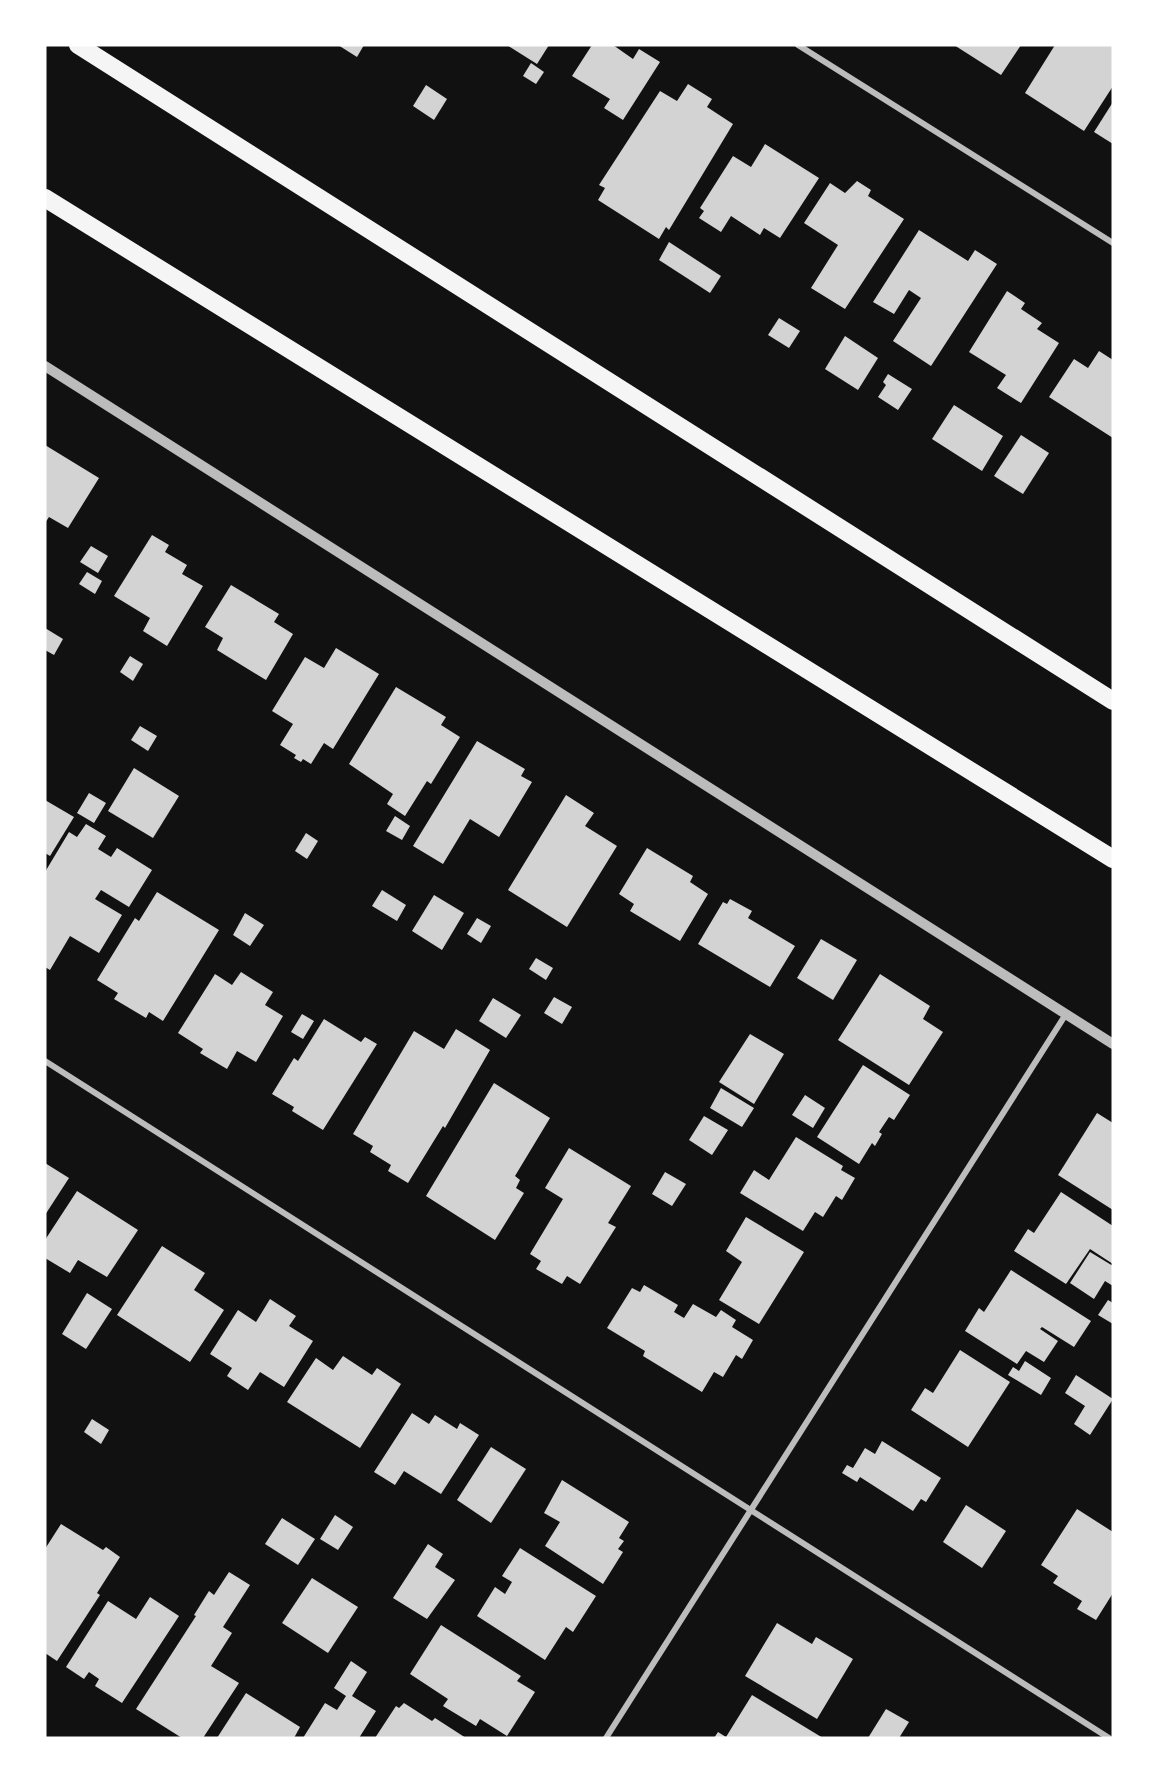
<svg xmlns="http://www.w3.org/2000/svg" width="1158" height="1783" font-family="'Golos Text',sans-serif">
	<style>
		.building { fill: #d3d3d3 }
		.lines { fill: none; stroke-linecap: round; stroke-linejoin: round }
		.minor { stroke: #bcbcbc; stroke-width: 6 }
		.tertiary { stroke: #bcbcbc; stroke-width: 10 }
		.motorway { stroke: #f5f5f5; stroke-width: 18 }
	</style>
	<rect width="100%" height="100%" fill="#111"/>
	<g class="building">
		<polygon points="338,45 364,45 357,57"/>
		<polygon points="507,45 549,45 537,64"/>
		<polygon points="592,45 613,45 633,59 639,49 660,62 623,120 604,108 610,99 572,76"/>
		<polygon points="954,45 1021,45 1001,75"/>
		<polygon points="1055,45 1113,45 1113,86 1084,131 1025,93"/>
		<polygon points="531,63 544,72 536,84 523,76"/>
		<polygon points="688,84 712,99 707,107 733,124 669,230 666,227 659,239 598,200 605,188 599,185 660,91 677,101"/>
		<polygon points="426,85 447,99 434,120 413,106"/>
		<polygon points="1113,102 1113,144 1094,132"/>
		<polygon points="765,144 819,178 780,238 764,228 760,235 731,216 721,232 699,218 704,211 700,208 733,156 751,167"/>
		<polygon points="857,181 871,190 868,196 904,219 845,309 811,288 838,245 804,223 830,183 845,193"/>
		<polygon points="919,230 968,261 975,250 997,264 931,366 893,341 921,298 909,290 894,314 873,302"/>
		<polygon points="669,242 721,276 710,293 659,260"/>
		<polygon points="1007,291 1025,303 1021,309 1042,323 1037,329 1059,343 1021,403 997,388 1006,375 969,352"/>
		<polygon points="779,318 800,331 789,348 768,335"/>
		<polygon points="845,336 878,358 858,390 825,369"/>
		<polygon points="1099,351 1113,360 1113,438 1049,397 1074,359 1088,368"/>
		<polygon points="888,374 912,389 898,410 878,397 886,385 883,382"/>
		<polygon points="954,405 1003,436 982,471 932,439"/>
		<polygon points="1021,435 1049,453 1023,494 994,476"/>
		<polygon points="45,445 99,478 68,528 49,517 45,523"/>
		<polygon points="152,535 169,545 165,552 187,565 182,574 203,586 167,646 143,631 150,618 114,596"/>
		<polygon points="91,546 108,556 98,573 80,562"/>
		<polygon points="87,572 102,581 95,594 79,584"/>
		<polygon points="231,585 279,614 274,622 293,634 266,680 217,650 223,638 205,627"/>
		<polygon points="45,628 63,639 54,655 45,650"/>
		<polygon points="336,648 379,674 333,749 324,743 311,764 303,759 301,762 294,758 296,755 280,745 293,724 272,711 305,657 324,668"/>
		<polygon points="130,656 143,664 133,681 120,672"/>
		<polygon points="396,687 446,717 441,725 460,737 431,784 427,781 405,816 387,804 393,794 349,764"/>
		<polygon points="140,726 157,736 148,751 131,740"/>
		<polygon points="477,741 525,769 521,776 532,782 499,837 470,819 443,864 413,846"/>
		<polygon points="134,768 179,796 153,838 108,811"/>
		<polygon points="89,793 106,803 94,823 77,813"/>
		<polygon points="566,795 594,813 585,826 617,846 567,927 508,890"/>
		<polygon points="45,800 74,817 50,856 45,853"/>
		<polygon points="395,816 410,826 402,840 386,831"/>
		<polygon points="86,824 106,836 98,849 111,857 117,848 152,870 129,907 101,890 95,899 122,915 99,953 70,936 50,970 45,967 45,872 69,832 77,837"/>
		<polygon points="306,833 318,841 307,859 295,851"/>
		<polygon points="647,848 693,876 690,882 708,894 680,941 630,911 634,904 619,894"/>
		<polygon points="382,890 406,905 397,921 372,906"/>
		<polygon points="157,892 219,930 163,1021 149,1012 146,1018 114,999 118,993 97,980 135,918 139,921"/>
		<polygon points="434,895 464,913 442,950 412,931"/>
		<polygon points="730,899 752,911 748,918 795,946 770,987 698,944 723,902 727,904"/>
		<polygon points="245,913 264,925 250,946 233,935"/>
		<polygon points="477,918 491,926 481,943 467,934"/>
		<polygon points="821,939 857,960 833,1000 797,978"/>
		<polygon points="536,958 553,968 546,980 529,969"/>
		<polygon points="241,972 273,992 265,1005 283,1016 256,1062 237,1051 227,1069 200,1053 203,1049 178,1033 215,974 232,985"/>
		<polygon points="880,974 930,1006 923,1019 943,1032 909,1085 838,1040"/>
		<polygon points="554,997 572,1007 562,1024 544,1013"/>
		<polygon points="493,998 521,1015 506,1038 479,1021"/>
		<polygon points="302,1014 314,1021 303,1039 291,1032"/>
		<polygon points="324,1019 361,1042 365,1037 377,1044 323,1130 292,1111 294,1107 272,1094 294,1058 298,1061"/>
		<polygon points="456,1029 490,1050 445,1128 443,1126 408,1183 388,1171 391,1165 370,1152 373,1146 353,1134 414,1031 444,1049"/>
		<polygon points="750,1034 784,1054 754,1104 719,1082"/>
		<polygon points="863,1065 910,1095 894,1120 889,1117 879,1132 882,1134 875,1146 872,1143 859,1164 817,1137"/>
		<polygon points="494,1083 550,1118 515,1176 520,1180 516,1188 524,1193 495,1240 426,1196"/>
		<polygon points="721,1088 754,1108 742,1127 710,1108"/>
		<polygon points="805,1095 825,1108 813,1128 792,1115"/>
		<polygon points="1097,1113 1113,1123 1113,1210 1058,1175"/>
		<polygon points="704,1116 728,1130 712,1155 689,1140"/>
		<polygon points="796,1137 843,1166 841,1170 855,1178 842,1200 836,1196 823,1217 815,1212 803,1231 740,1193 754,1170 769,1180"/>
		<polygon points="569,1148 631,1186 608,1223 616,1227 580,1284 567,1276 562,1284 536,1269 541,1261 530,1254 563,1199 545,1188"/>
		<polygon points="45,1163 69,1178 45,1215"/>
		<polygon points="665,1172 686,1184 672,1206 652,1194"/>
		<polygon points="77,1191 138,1230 107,1277 78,1260 70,1273 45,1258 45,1240"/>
		<polygon points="1061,1192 1113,1226 1113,1264 1090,1249 1066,1284 1014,1251 1028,1229 1034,1233"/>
		<polygon points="746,1217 804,1252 759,1324 719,1300 742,1262 726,1251"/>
		<polygon points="162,1246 205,1273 194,1290 224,1310 190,1362 117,1315"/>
		<polygon points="1090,1252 1113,1266 1113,1286 1105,1281 1094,1299 1070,1283"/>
		<polygon points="1011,1270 1091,1321 1074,1347 1042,1327 1040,1329 1058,1341 1044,1362 1026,1351 1017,1364 965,1331 979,1308 984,1312"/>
		<polygon points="644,1285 678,1305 674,1312 684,1318 693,1304 716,1317 721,1310 736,1320 732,1327 753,1340 742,1359 736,1355 723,1377 714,1372 702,1392 643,1356 645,1351 607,1328 632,1288 640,1292"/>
		<polygon points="87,1293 112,1309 86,1349 62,1334"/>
		<polygon points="270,1299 296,1316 289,1326 313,1341 284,1387 260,1372 248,1390 227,1376 232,1368 210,1354 238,1310 256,1322"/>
		<polygon points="1108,1300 1113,1303 1113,1324 1098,1315"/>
		<polygon points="960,1350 1010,1382 968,1447 911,1410 925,1388 933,1393"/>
		<polygon points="343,1356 372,1375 377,1368 401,1384 360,1448 287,1402 316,1358 333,1370"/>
		<polygon points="1025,1361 1051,1378 1041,1395 1008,1375 1013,1367 1019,1371"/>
		<polygon points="1076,1375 1113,1399 1090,1435 1074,1424 1085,1406 1065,1393"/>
		<polygon points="412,1413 429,1424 435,1415 457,1429 460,1423 479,1435 441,1494 404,1471 395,1485 374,1472"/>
		<polygon points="92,1419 109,1430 101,1444 84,1432"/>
		<polygon points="882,1441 941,1478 926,1502 921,1499 913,1511 860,1477 857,1482 842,1473 847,1465 853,1468 865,1448 875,1454"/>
		<polygon points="491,1447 526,1469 491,1523 457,1500"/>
		<polygon points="562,1480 629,1522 619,1538 624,1541 618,1549 623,1552 603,1584 545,1546 560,1522 544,1513"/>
		<polygon points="966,1505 1006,1531 982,1568 943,1542"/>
		<polygon points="1077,1509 1113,1532 1113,1593 1096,1620 1077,1609 1082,1601 1053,1583 1058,1576 1041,1565"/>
		<polygon points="335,1515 353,1527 338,1550 320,1539"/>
		<polygon points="282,1518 315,1539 298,1565 265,1544"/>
		<polygon points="61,1524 103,1550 106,1547 120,1557 97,1593 100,1595 57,1661 45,1653 45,1549"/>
		<polygon points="428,1544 443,1554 435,1567 455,1580 427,1619 393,1598"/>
		<polygon points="520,1548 596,1596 573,1632 566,1627 545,1660 477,1616 495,1587 505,1594 512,1582 502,1576"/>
		<polygon points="229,1572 250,1585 223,1627 232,1633 211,1666 239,1683 203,1738 182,1738 136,1709 196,1616 194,1615 209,1591 214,1595"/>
		<polygon points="312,1578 358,1607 328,1653 282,1623"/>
		<polygon points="150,1597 179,1616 122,1703 95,1686 99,1679 89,1672 84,1679 66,1667 108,1601 136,1619"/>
		<polygon points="777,1623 812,1644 816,1637 853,1659 817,1719 745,1676"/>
		<polygon points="441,1625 521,1676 517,1681 535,1692 507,1736 480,1719 476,1726 443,1706 448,1699 410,1674"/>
		<polygon points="351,1661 367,1672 352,1696 376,1711 359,1738 303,1738 325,1703 337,1710 346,1696 334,1688"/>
		<polygon points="246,1693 300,1727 294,1738 217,1738"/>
		<polygon points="752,1695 823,1738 714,1738 718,1732 726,1737"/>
		<polygon points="404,1703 432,1721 435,1718 466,1738 375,1738 396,1706 399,1708"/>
		<polygon points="886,1709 909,1722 899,1738 868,1738"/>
	</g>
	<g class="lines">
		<g class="minor">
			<polyline points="798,45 1113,243"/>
			<polyline points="45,1061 1109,1738"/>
			<polyline points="606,1738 1066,1014"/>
		</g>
		<polyline class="tertiary" points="45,366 1113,1044"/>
		<g class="motorway">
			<polyline points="78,45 1113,701"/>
			<polyline points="45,198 1113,859"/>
		</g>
	</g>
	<rect width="1158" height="1783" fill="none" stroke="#ffffff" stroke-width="93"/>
</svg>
